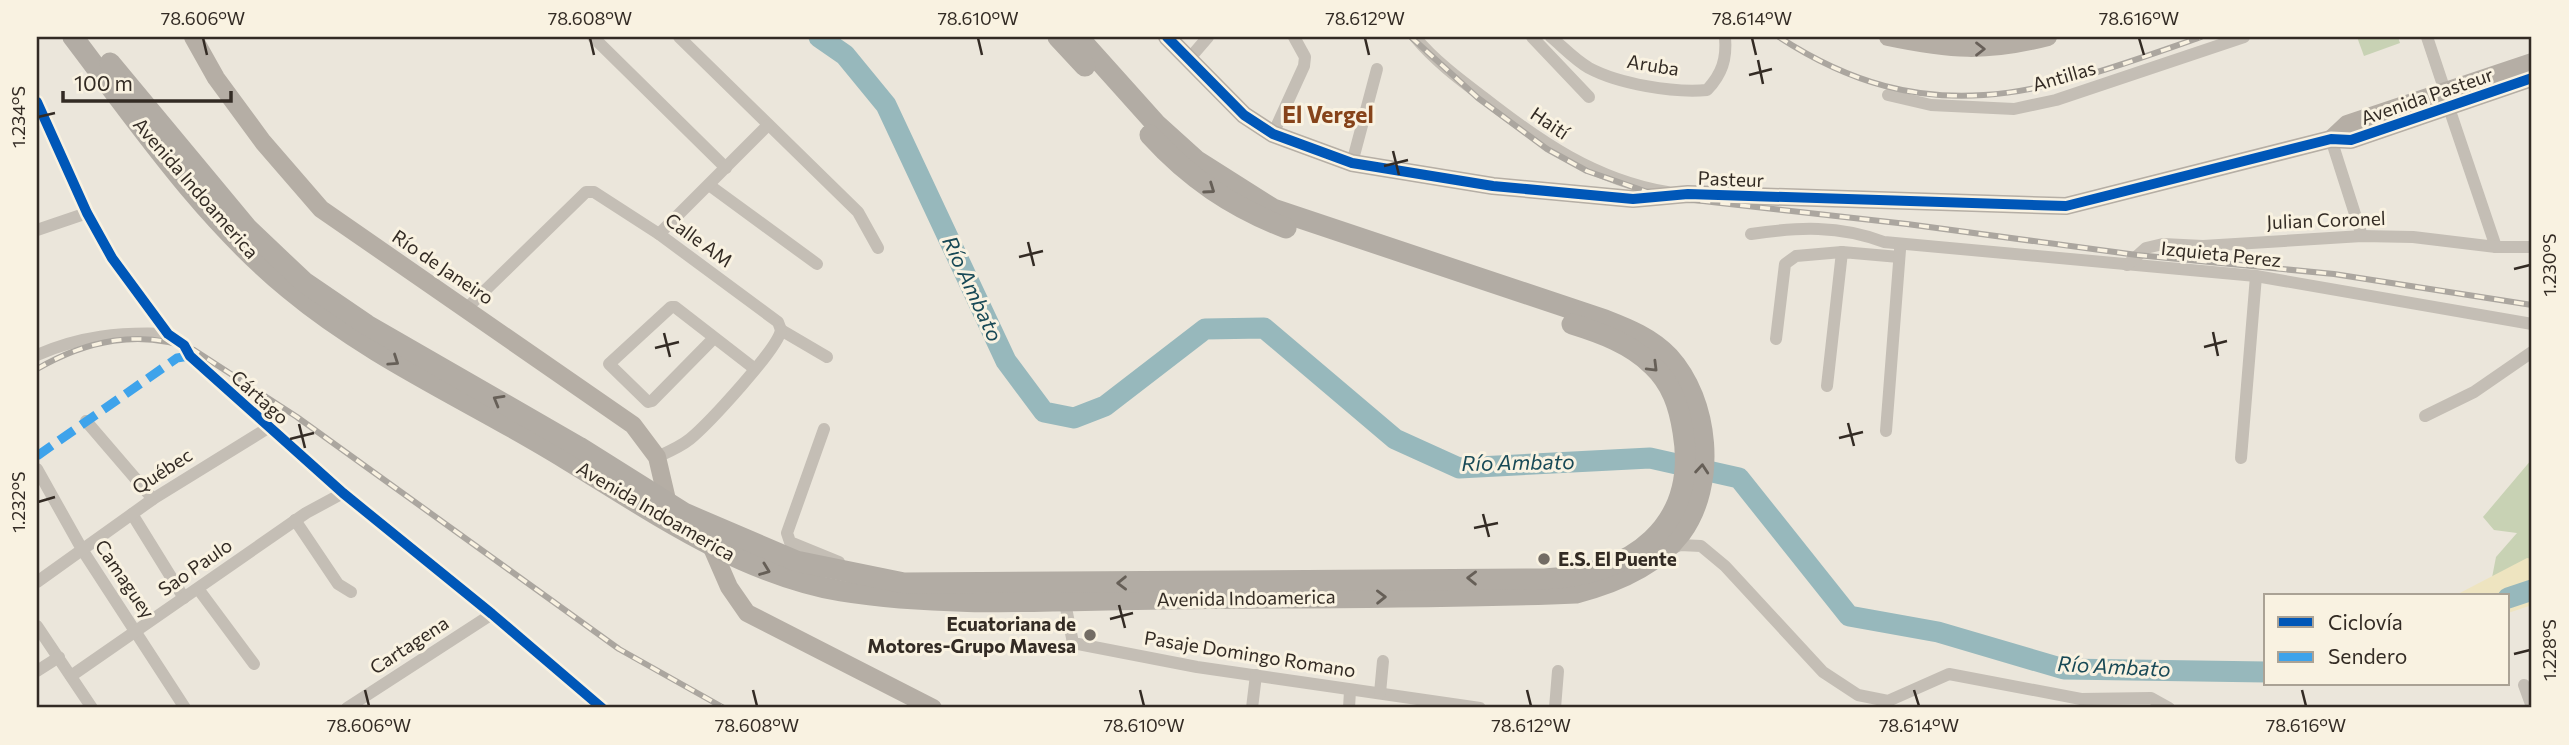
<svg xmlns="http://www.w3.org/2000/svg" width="2569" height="745" font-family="Commissioner,sans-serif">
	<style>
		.green { fill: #c8d2b4 }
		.sand { fill: #eee4c0 }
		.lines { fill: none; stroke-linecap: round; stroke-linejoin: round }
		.river { stroke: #97b8bc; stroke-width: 21 }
		.street { stroke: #c4beb5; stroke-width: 12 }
		.secondary { stroke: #b5aea5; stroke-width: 18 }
		.primary { stroke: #b2aca4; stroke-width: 21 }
		.rail-casing { stroke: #aba69f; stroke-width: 6 }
		.rail { stroke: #f9f2e1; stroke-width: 3.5; stroke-dasharray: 10; stroke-linecap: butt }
		.quiet { stroke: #3ea3eb; stroke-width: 9; stroke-dasharray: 18 9; stroke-linecap: butt }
		.cycleway-casing { stroke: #f9f2e1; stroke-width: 15 }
		.cycleway { stroke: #0057b8; stroke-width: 10 }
		.oneway { stroke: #675f58 }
		.oneway2 { stroke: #665f57 }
		.ticks { fill: none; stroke: #332b24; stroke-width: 2.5 }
		.poi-dot { fill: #736c64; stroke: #f9f2e1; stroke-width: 2.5 }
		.labels { text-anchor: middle; stroke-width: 6; stroke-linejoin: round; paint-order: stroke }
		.street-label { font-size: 19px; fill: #332b24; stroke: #f9f2e1 }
		.poi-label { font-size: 19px; font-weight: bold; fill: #332b24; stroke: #f9f2e1; text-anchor: start }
		.water-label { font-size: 21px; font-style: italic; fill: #184956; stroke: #f9f2e1 }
		.quarter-label { font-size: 23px; font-weight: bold; fill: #86431a; stroke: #f9f2e1 }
		.neatline { fill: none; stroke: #332b24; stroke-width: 2.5 }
		.ticks-label { font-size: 18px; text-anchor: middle; fill: #332b24 }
	</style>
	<rect width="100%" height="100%" fill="#ebe6db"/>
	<g class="green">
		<polygon points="2357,37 2398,37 2400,43 2364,56"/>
		<polygon points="2532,459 2532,584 2489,593 2496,557 2517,533 2494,530 2483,517"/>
	</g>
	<polygon class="sand" points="2527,558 2532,559 2532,605 2508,613 2508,596 2454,596"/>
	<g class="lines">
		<g class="river">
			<polyline points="819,37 845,55 886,105 1006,361 1044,412 1074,418 1105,406 1205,329 1264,328 1395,439 1459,468 1650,458 1739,478 1849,616 1938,632 2064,669 2266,672"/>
			<polyline points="2508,598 2532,590"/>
		</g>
		<g class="street">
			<polyline points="593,37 726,168"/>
			<polyline points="679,37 858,212 878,248"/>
			<path d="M1415,37C1434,60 1459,79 1483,97C1539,141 1595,180 1667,192"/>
			<polyline points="1532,37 1589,97"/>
			<path d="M1551,37C1563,47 1575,60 1589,68C1619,84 1673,93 1707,90C1722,74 1727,59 1725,37"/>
			<polyline points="2427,37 2445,91"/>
			<polyline points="1189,59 1208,37"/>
			<polyline points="1888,95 1931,105 2014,109 2056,100 2244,37"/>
			<polyline points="37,102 87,213 112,258 168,334 184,345 190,356 343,493 492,614 602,708"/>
			<polyline points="2449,108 2496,247"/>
			<polyline points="1273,134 1304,66 1305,57 1294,37"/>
			<polyline points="2331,139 2362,236"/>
			<polyline points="1352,163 1377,69"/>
			<polyline points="709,185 817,264"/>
			<polyline points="37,230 87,213"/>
			<polyline points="659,234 768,125"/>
			<path d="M1751,234C1798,227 1839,225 1884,242L2256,276L2532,324"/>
			<polyline points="2127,265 2146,248 2163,244 2203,246 2362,236 2413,237 2496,247 2532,247"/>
			<polyline points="467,308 586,192 594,192 659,234 778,322 781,330"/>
			<polyline points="781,330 827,357"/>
			<polyline points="714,338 652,401 648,402 609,364 671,307 675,307 755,369"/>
			<polyline points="1776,339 1785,264 1796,256 1842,252"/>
			<path d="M37,355C80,336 120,332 168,334"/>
			<polyline points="1827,386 1842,252 1899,257"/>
			<polyline points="2425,416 2474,392 2532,352"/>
			<polyline points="86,421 153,499"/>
			<polyline points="824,429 787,533 790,542 839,562"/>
			<polyline points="1886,431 1900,250"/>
			<path d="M657,457C668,452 680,447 690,439C708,424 778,349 781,330"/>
			<polyline points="2241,458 2256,276"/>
			<polyline points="37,469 83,551 185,708"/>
			<polyline points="132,514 184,598"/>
			<polyline points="295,520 338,584 351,592"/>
			<polyline points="1671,549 1680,545 1701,546 1725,566 1823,672 1858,695 1888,701 1949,674 2081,699 2151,698 2169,708"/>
			<polyline points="37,582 153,499 268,428"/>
			<polyline points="199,590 254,664"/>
			<polyline points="1064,598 1073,643 1197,667 1480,708"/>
			<polyline points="37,626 92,708"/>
			<polyline points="37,671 59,657"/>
			<polyline points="71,676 306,513 343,493"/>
			<polyline points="2524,685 2532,707"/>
			<polyline points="1380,693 1383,661"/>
			<polyline points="347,708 492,614"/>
			<polyline points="1252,708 1256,675"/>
			<polyline points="1349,708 1350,691"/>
			<polyline points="1555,708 1558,671"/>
		</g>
		<g class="secondary">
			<polyline points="193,37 216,78 263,142 321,209 633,425 657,457 668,504 665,510"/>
			<polyline points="1167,37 1244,115 1273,134 1352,163 1493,186 1633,199 1688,194 2066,206 2331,139 2351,140 2532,78"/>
			<path d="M1888,37C1950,50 1986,53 2048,37"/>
			<polyline points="2331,139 2347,124 2532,62"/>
			<polyline points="712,548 729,587 747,613 933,708"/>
		</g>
		<g class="primary">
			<path d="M73,37C139,124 204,219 289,289C373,359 474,402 566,459C653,512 739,573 841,591C947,608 1059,600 1166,599C1302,597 1440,599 1576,593C1615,583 1656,566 1681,533C1717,484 1709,401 1669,357C1651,338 1628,329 1605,320L1273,209L1197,161L1156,124L1078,37"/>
			<polyline points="1058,37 1085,66"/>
			<path d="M110,63L248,229L304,282L367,325L579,447L684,513L796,561L904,583L1544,579C1631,576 1699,526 1683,432C1679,406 1672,384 1652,365C1631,344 1601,333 1572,324"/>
			<path d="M1150,135C1189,178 1232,207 1286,228"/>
		</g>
		<defs>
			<g id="rail">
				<polyline points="1411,37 1478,98 1547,149 1587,171 1659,196 1907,224 2137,255 2334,274 2532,305"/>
				<path d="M1779,37C1931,136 2045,92 2201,37"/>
				<path d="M37,369C85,341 141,328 194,350L297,417L619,649L724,708"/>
			</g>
		</defs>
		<use href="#rail" class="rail-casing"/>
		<use href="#rail" class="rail"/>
		<polyline class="quiet" points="37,456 177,358 190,356"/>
		<defs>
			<g id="cycleway">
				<polyline points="1167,37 1244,115 1273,134 1352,163 1493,186 1633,199 1688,194 2066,206 2331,139 2351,140 2532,78"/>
				<polyline points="37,102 87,213 112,258 168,334 184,345 190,356 343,493 492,614 602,708"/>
			</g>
		</defs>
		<use href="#cycleway" class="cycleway-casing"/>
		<use href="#cycleway" class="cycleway"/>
	</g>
	<defs><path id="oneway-chevron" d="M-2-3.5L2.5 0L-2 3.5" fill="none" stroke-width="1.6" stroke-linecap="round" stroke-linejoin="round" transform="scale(1.75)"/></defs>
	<use class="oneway" href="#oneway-chevron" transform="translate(1980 49)"/>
	<g class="oneway2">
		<use href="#oneway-chevron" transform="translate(1210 189) rotate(35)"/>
		<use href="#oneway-chevron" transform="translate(394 361) rotate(34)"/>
		<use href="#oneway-chevron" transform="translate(1653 367) rotate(45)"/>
		<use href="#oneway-chevron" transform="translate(498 400) rotate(-150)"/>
		<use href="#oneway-chevron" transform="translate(1702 469) rotate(-85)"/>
		<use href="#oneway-chevron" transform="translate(765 570) rotate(21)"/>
		<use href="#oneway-chevron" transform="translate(1472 578) rotate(-179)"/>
		<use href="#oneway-chevron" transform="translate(1122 583) rotate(179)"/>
		<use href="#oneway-chevron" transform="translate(1381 597) rotate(-1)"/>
	</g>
	<path class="ticks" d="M203,38L207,55M590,38L594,55M978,38L982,55M1365,38L1369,55M1752,38L1756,55M2139,38L2144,55M1758,60L1763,84M1749,75L1772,69M38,117L55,113M1393,151L1399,175M1384,166L1408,160M1028,242L1034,266M1019,257L1043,251M2514,269L2530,265M2213,332L2218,356M664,333L670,357M2204,347L2227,341M655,348L679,342M1848,423L1854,446M299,424L305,448M1839,438L1863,432M290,439L314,433M38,502L55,497M1483,514L1489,537M1474,528L1498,523M1119,605L1125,628M1110,619L1133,613M2514,654L2530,650M365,690L369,706M753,690L757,706M1140,690L1144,706M1527,690L1531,706M1914,690L1919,706M2302,690L2306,706"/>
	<g class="poi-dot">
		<circle cx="1544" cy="559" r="7"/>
		<circle cx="1090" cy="635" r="7"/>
	</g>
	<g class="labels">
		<g class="street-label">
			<text transform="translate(1653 65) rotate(9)" y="7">Aruba</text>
			<text transform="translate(2064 76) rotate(-16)" y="7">Antillas</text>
			<text transform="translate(2427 96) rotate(-19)" y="7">Avenida Pasteur</text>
			<text transform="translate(1550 123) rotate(34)" y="7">Haití</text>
			<text transform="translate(1731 179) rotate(2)" y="7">Pasteur</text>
			<text transform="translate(196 188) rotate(49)" y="7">Avenida Indoamerica</text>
			<text transform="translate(2326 220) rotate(-2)" y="7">Julian Coronel</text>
			<text transform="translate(699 240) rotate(36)" y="7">Calle AM</text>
			<text transform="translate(2221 254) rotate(6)" y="7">Izquieta Perez</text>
			<text transform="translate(443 267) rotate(34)" y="7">Río de Janeiro</text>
			<text transform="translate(260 397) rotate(42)" y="7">Cártago</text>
			<text transform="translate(162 471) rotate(-33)" y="7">Québec</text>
			<text transform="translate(656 511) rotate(30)" y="7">Avenida Indoamerica</text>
			<text transform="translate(195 567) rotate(-35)" y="7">Sao Paulo</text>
			<text transform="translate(125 579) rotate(56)" y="7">Camaguey</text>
			<text transform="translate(1246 598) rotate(-1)" y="7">Avenida Indoamerica</text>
			<text transform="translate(409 645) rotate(-33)" y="7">Cartagena</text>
			<text transform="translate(1250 654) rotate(9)" y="7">Pasaje Domingo Romano</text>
		</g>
		<g class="poi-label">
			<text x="1558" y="566">E.S. El Puente</text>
			<text x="1076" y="631" text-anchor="end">Ecuatoriana de<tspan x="1076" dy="22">Motores-Grupo Mavesa</tspan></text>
		</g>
		<g class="water-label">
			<text transform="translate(972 289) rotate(65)" y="7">Río Ambato</text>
			<text transform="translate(1518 463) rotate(-1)" y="7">Río Ambato</text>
			<text transform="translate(2114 667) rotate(3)" y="7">Río Ambato</text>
		</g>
		<g class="quarter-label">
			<text x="1328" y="123">El Vergel</text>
		</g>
	</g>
	<rect width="2569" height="745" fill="none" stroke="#f9f2e1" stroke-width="77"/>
	<rect x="2264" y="594" width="245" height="91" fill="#f9f2e1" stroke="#aaa295" stroke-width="2"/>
	<rect x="2278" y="617" width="35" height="10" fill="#0057b8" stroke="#aaa295" stroke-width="2"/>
	<text x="2328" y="630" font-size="21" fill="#332b24">Ciclovía</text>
	<rect x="2278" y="652" width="35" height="10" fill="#3ea3eb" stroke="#aaa295" stroke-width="2"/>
	<text x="2328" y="664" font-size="21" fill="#332b24">Sendero</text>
	<path d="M63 91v10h168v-10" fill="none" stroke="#332b24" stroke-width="3.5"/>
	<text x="74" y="91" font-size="21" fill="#332b24" stroke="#f9f2e1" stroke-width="5" paint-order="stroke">100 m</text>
	<rect x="38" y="38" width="2492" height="668" class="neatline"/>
	<g class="ticks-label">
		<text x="203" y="25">78.606°W</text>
		<text x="590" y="25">78.608°W</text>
		<text x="978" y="25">78.610°W</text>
		<text x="1365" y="25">78.612°W</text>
		<text x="1752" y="25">78.614°W</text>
		<text x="2139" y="25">78.616°W</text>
		<text transform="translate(19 117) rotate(-90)" y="6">1.234°S</text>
		<text transform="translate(2550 265) rotate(-90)" y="6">1.230°S</text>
		<text transform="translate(19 502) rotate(-90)" y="6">1.232°S</text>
		<text transform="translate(2550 650) rotate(-90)" y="6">1.228°S</text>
		<text x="369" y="732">78.606°W</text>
		<text x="757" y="732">78.608°W</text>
		<text x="1144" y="732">78.610°W</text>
		<text x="1531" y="732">78.612°W</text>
		<text x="1919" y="732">78.614°W</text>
		<text x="2306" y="732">78.616°W</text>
	</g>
</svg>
